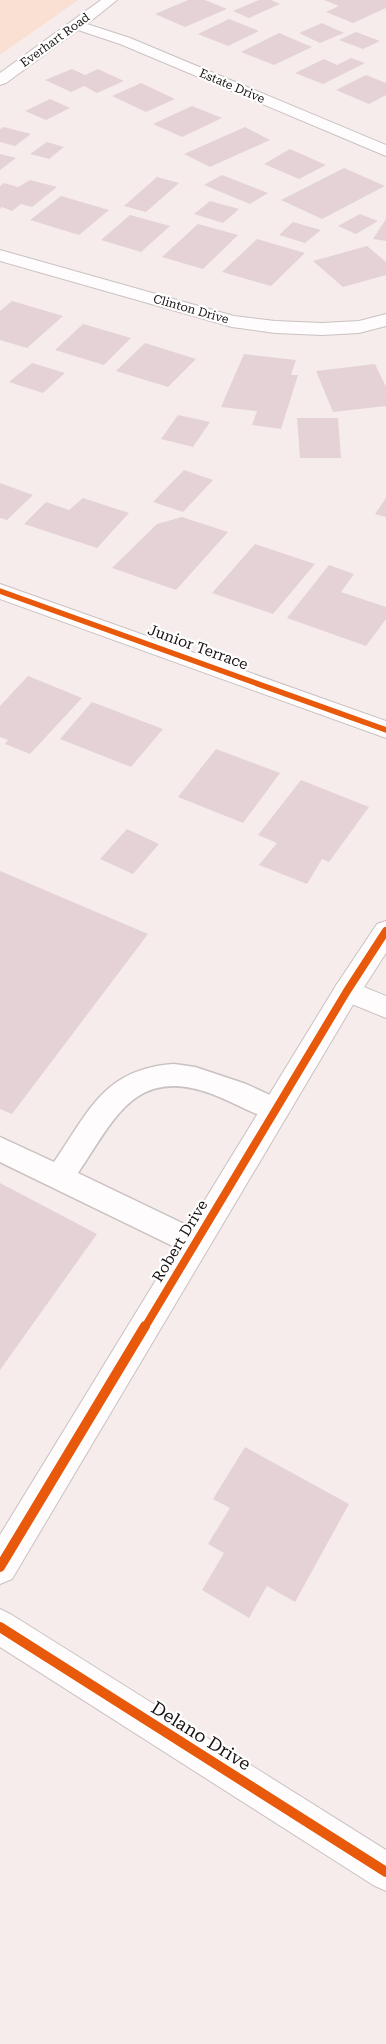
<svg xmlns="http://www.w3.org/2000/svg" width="386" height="2044" font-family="'Roboto Serif',serif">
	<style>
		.green { fill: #f9e0d2 }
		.building { fill: #e4d2d7 }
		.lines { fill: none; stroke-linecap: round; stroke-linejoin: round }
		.service-casing { stroke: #cac1c1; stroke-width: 3 }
		.minor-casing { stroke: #cac1c1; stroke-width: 2 }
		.tertiary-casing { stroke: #cac1c1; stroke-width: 2 }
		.service { fill: #fefcfc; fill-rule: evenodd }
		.minor { fill: #fefcfc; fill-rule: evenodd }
		.tertiary { fill: #fefcfc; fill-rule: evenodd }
		.cycleway-far2-casing { stroke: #fff; stroke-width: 8 }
		.cycleway-far1-casing { stroke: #fff; stroke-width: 11 }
		.cycleway-casing { stroke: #fff; stroke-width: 13 }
		.cycleway-far2 { stroke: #e8590c; stroke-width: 5.5 }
		.cycleway-far1 { stroke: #e8590c; stroke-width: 8 }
		.cycleway { stroke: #e8590c; stroke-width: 10 }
		.labels { text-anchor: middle; stroke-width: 4.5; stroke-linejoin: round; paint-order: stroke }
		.far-street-label { font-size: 12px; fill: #1b1313; stroke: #fff }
		.street-label { font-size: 15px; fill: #1b1313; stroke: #fff }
		.near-street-label { font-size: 18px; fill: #1b1313; stroke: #fff }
	</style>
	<rect width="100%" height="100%" fill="#f7ecec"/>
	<polygon class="green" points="0,0 78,0 0,55"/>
	<g class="building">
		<polygon points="188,0 205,0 227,9 185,27 155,14"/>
		<polygon points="259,0 271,0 280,4 249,18 233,11"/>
		<polygon points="324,0 386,0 386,8 353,23 326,12 339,6"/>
		<polygon points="229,19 259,31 228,46 198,34"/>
		<polygon points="322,23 344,33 320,43 299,33"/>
		<polygon points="356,32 380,41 363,49 339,40"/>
		<polygon points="279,33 312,47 274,65 241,52"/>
		<polygon points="351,58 365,63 323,84 295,73 324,59 337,65"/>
		<polygon points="72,69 85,75 98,69 124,81 97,93 84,86 71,92 45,80"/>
		<polygon points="366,75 386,83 386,95 369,104 336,90"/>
		<polygon points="141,83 175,99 146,112 112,96"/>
		<polygon points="50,99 70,108 46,120 25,111"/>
		<polygon points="192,106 222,118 182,137 153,124"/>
		<polygon points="4,127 31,134 15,146 0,142 0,129"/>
		<polygon points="245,127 270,140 210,167 184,154"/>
		<polygon points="47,142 64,147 49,159 30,154"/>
		<polygon points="290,149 326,165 299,179 264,164"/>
		<polygon points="0,154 16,158 0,170"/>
		<polygon points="344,168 385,186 322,219 281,200"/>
		<polygon points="222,175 268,193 250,204 204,185"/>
		<polygon points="157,177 179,183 146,212 124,206"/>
		<polygon points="30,180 57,187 32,207 21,204 12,211 2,207 0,209 0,186 4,183 18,187"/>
		<polygon points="61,196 109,210 79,235 30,220"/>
		<polygon points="210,201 239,209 223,223 194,214"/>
		<polygon points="360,214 378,221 356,234 338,226"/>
		<polygon points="130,215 170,226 141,252 101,240"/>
		<polygon points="386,219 386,241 373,239"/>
		<polygon points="293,222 321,230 305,243 279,235"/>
		<polygon points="198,224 238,235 203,269 162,257"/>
		<polygon points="257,239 305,253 271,286 222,272"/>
		<polygon points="367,246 386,262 386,275 343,287 313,261"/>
		<polygon points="12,301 63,316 27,348 0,340 0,311"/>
		<polygon points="83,324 131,338 104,365 55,350"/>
		<polygon points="145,343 196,359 168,387 116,371"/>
		<polygon points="244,354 296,360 291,375 298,375 281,429 252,425 257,411 221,407"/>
		<polygon points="32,363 65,373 43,393 9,382"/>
		<polygon points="375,364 386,387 386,406 333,412 316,371"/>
		<polygon points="178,415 210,422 193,447 161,439"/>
		<polygon points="297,418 338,418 341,458 300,458"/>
		<polygon points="184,470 213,480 183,512 153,502"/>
		<polygon points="0,483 33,495 7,520 0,518"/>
		<polygon points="83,498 129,513 97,548 24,524 46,502 69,510"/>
		<polygon points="386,498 386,517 375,514"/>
		<polygon points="182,517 228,532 176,590 112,568 157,524"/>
		<polygon points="255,544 315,564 273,614 212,593"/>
		<polygon points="329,565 354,574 341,592 386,607 386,619 366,646 287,618"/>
		<polygon points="28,676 82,698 30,754 5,744 8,740 0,737 0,706"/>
		<polygon points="92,702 163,729 131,767 60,739"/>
		<polygon points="216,749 280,773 243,823 178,797"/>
		<polygon points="301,780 369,807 329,862 322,859 307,884 259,865 277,843 258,835"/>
		<polygon points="127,829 159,844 133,874 100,859"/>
		<polygon points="0,871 148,934 12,1114 0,1109"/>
		<polygon points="0,1183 97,1234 0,1370"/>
		<polygon points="245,1447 349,1504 295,1602 267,1586 249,1618 202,1590 224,1553 208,1544 230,1508 213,1499"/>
	</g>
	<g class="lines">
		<defs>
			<path id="service" d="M174,1064L195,1067L246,1084L285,1102L289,1110L285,1118L275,1121C253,1114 233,1102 212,1094C135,1065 114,1120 78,1173L205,1234L209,1243L205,1252L195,1256L185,1252L0,1162V1137L54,1162C90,1110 104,1069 174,1064Z"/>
			<g id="minor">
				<polygon points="101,0 117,0 87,24 130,38 386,145 386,156 120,44 78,30 6,83 0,85 0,73"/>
				<polygon points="0,250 234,316 275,321 322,323 359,321 386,314 386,326 359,333 322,335 275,333 232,327 0,261"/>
				<polygon points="0,584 386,721 386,738 0,599"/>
				<polygon points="347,980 386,996 386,1018 337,998 333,991 337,984"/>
				<polygon points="0,1609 12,1615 386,1850 386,1891 373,1885 0,1647"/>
			</g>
			<polygon id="tertiary" points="386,921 386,953 357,998 12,1579 0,1584 0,1535 337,984 377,924"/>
		</defs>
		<use href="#service" class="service-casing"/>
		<use href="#minor" class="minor-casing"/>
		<use href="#tertiary" class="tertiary-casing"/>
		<use href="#service" class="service"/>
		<use href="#minor" class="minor"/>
		<use href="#tertiary" class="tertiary"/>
		<defs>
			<polyline id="cycleway-far2" points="0,591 386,730"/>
			<polyline id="cycleway-far1" points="145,1327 347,991 386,931"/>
			<g id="cycleway">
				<polyline points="0,1567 145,1326"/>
				<polyline points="0,1627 386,1872"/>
			</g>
		</defs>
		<use href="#cycleway-far2" class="cycleway-far2-casing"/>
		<use href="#cycleway-far1" class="cycleway-far1-casing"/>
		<use href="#cycleway" class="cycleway-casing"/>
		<use href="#cycleway-far2" class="cycleway-far2"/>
		<use href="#cycleway-far1" class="cycleway-far1"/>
		<use href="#cycleway" class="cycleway"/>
	</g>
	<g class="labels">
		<g class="far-street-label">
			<text transform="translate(55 40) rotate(-36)" y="4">Everhart Road</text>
			<text transform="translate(232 86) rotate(23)" y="4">Estate Drive</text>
			<text transform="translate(191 309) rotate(16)" y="4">Clinton Drive</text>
		</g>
		<g class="street-label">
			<text transform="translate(198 647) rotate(20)" y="5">Junior Terrace</text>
			<text transform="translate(180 1241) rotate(-59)" y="5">Robert Drive</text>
		</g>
		<g class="near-street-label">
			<text transform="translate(201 1736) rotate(32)" y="6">Delano Drive</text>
		</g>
	</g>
</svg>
